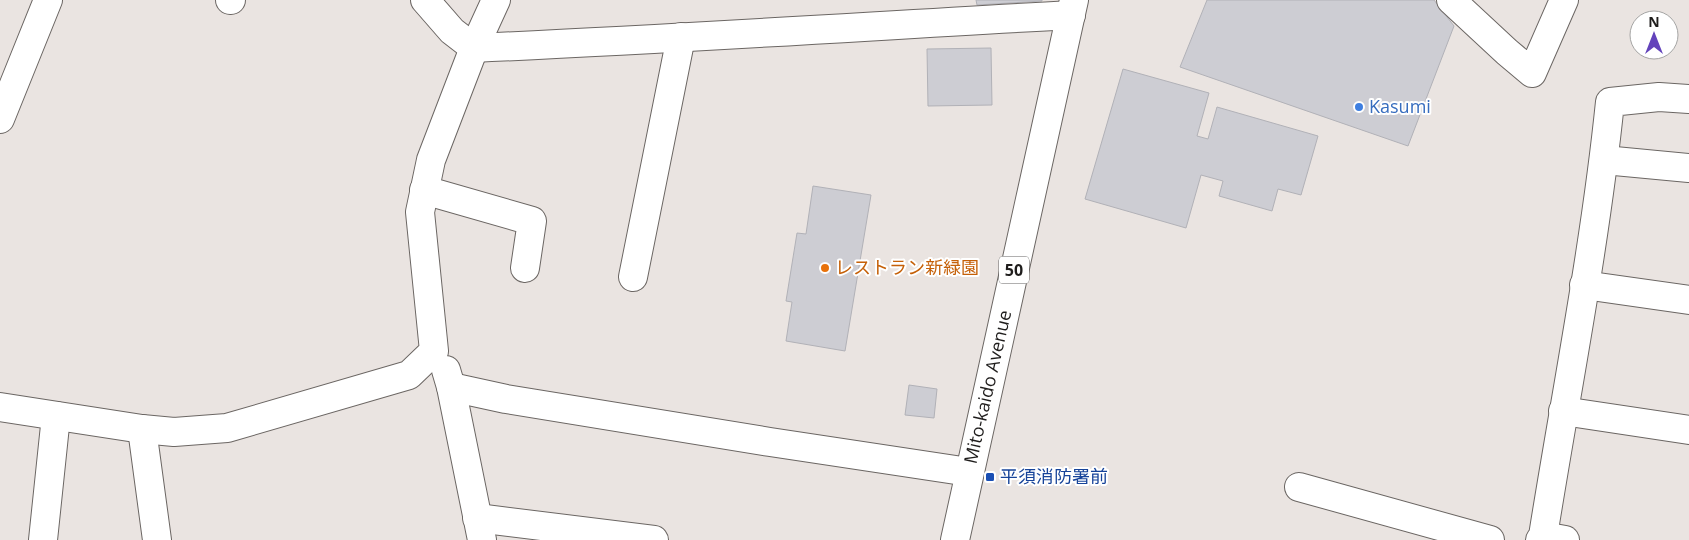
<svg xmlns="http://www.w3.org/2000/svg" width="1689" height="540" font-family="'Open Sans','Noto Sans JP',sans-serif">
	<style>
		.building { fill: #cdcdd3; stroke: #b1b1b7 }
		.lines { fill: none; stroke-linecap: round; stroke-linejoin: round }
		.minor-casing { stroke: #6b6663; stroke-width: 30 }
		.major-casing { stroke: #6b6663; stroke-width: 30 }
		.minor { stroke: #fff; stroke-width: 28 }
		.major { stroke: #fff; stroke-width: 28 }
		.shop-dot { fill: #3f7fe0; stroke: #fff; stroke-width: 2 }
		.food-dot { fill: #e8710a; stroke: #fff; stroke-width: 2 }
		.transit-dot { fill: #1a4fb4; stroke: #fff; stroke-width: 2 }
		.labels { text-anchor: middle; stroke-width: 4; stroke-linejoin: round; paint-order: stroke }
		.shield { fill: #fff; stroke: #626160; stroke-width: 1 }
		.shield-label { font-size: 16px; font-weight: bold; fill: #1f1d1c }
		.shop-label { font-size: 18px; fill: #366cbe; stroke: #fff; text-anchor: start }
		.food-label { font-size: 18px; fill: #c56008; stroke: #fff; text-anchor: start }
		.street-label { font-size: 18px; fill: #1f1d1c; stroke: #fff }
		.transit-label { font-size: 18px; fill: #164399; stroke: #fff; text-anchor: start }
	</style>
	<rect width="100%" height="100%" fill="#eae4e1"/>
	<g class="building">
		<polygon points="976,0 1042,0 1042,1 977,5"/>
		<polygon points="1207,0 1434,0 1454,26 1408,146 1180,67"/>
		<polygon points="991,48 992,105 928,106 927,49"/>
		<polygon points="1123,69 1209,93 1197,136 1208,139 1217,107 1318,136 1301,195 1278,189 1272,211 1219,196 1223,181 1201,175 1186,228 1085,199"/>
		<polygon points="813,186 871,195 845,351 786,341 792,302 786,301 797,233 806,234"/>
		<polygon points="909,385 937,389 934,418 905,415"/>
	</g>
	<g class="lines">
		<defs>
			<g id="minor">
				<polyline points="230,0 231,0"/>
				<path d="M425,0L452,31L474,48C673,39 872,26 1071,15"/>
				<polyline points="1451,0 1507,52 1532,73 1564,0"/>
				<polyline points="0,119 48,0"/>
				<polyline points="1604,160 1689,168"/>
				<polyline points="424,190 532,221 525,268"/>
				<polyline points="633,277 681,37"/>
				<polyline points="1584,285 1689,300"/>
				<polyline points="446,370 451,387 482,540"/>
				<polyline points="451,387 506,399 770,442 969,472"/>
				<polyline points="0,407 142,429 174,432 227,428 409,375 434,351 420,212 431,160 474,48 496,0"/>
				<polyline points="1563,411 1689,430"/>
				<polyline points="142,429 157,540"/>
				<polyline points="1299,487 1490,540"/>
				<polyline points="477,518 654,540"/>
				<polyline points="1543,536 1565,540"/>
				<polyline points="43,540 56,416"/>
				<path d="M1540,540L1543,536C1566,392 1595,248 1610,102L1659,97L1689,99"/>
			</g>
			<polyline id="major" points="955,540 1074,0"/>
		</defs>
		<use href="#minor" class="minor-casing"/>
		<use href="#major" class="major-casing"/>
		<use href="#minor" class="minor"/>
		<use href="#major" class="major"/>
	</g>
	<circle class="shop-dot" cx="1359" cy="107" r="5"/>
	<circle class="food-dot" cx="825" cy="268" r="5"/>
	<rect class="transit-dot" x="985" y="472" width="10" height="10" rx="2.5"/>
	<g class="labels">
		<rect class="shield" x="999" y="256.5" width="30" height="27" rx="4"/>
		<g class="shield-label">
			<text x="1014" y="276">50</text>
		</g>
		<g class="shop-label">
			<text x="1369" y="113">Kasumi</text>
		</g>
		<g class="food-label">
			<text x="835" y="274">レストラン新緑園</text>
		</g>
		<g class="street-label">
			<text transform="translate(988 387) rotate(-77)" y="6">Mito-kaido Avenue</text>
		</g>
		<g class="transit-label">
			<text x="1000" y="483">平須消防署前</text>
		</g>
	</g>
	<g transform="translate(1654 35)"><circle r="24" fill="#ffffff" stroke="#a5a5a4"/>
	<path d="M0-4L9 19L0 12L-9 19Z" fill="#6343bb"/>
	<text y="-8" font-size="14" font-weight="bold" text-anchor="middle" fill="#1f1d1c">N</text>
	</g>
</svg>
